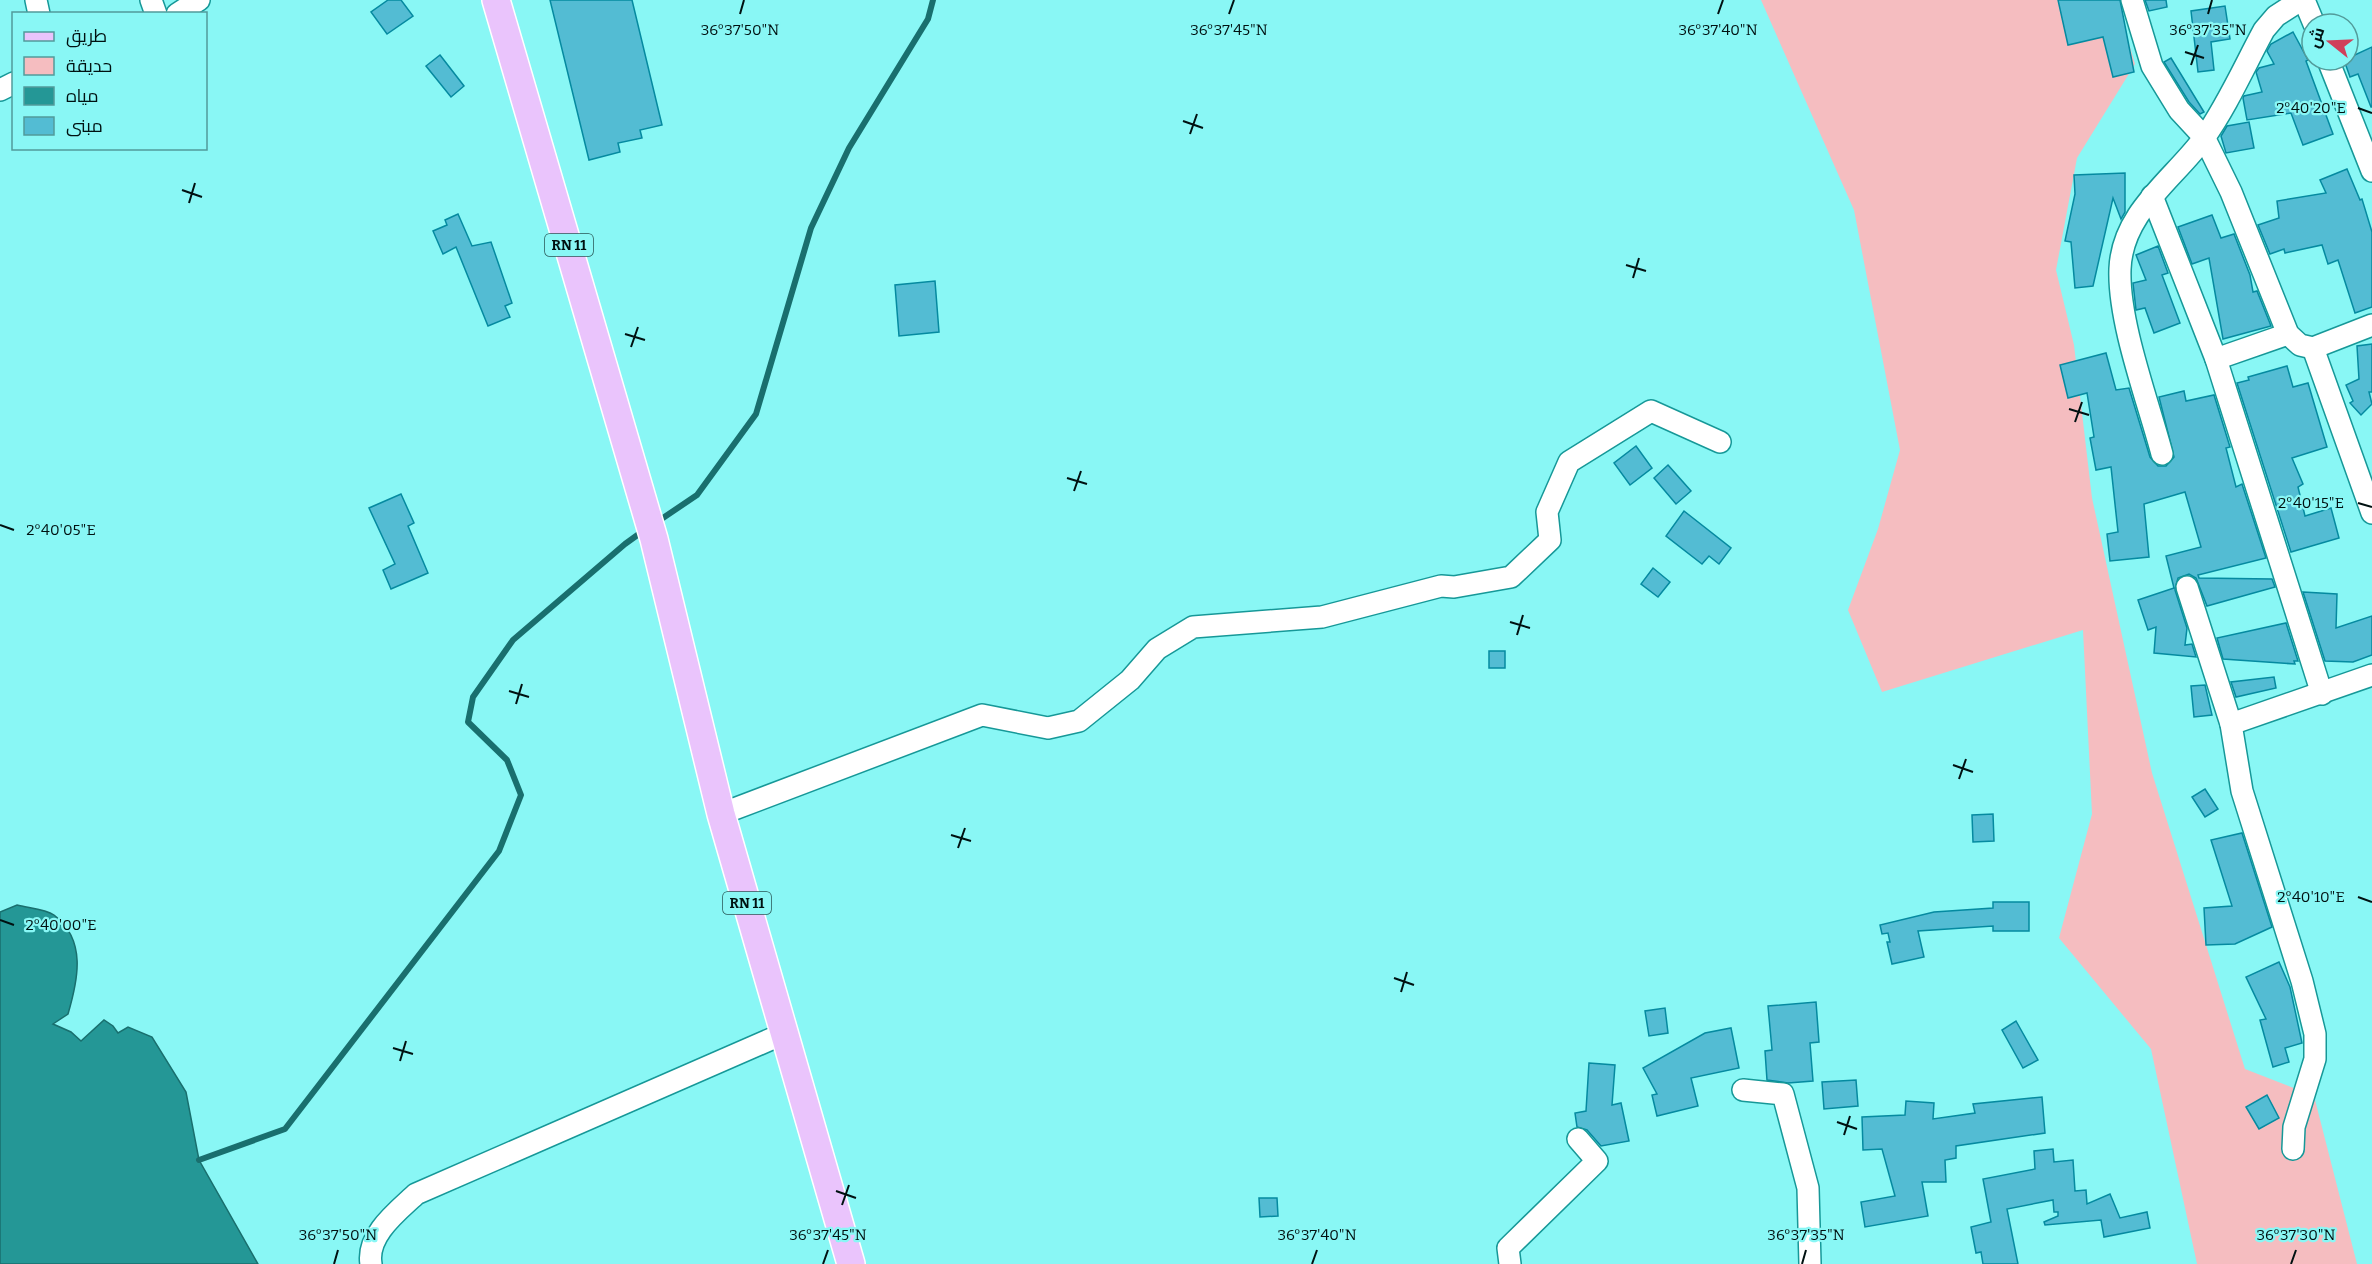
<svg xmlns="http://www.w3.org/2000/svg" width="2372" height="1264" font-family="Bitter,Cairo,serif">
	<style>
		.green { fill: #f5bdc0 }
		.water { fill: #249796; stroke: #196f6e; stroke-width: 1.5 }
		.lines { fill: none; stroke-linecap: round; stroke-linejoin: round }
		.stream { stroke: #196f6e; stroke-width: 6 }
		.building { fill: #53bcd3; stroke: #058aa0; stroke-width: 1.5 }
		.minor-casing { stroke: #169898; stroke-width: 24 }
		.major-casing { stroke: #fff; stroke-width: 30 }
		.minor { stroke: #fff; stroke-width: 21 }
		.major { stroke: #eac4fc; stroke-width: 27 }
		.ticks { fill: none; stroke: #011; stroke-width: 2 }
		.labels { text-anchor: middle; stroke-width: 4.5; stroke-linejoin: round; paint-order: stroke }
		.shield { fill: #89f7f5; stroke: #295655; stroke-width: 1.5 }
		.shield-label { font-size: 14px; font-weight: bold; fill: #011 }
		.ticks-label { font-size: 15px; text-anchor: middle; fill: #011; stroke: #89f7f5; stroke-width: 4.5; stroke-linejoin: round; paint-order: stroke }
	</style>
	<rect width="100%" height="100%" fill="#89f7f5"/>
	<polygon class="green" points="1761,0 2116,0 2135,64 2077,158 2056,270 2074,345 2092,498 2152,773 2245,1069 2314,1096 2357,1264 2197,1264 2151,1049 2059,938 2092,814 2083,630 1882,692 1848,610 1878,529 1900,450 1854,210"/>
	<path class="water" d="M17,905C28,908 45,909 54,915C87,940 78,980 68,1014L53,1024L71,1032L81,1041L104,1020L113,1026L118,1033L128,1027L152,1037L186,1092L199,1160L258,1264H0V912Z"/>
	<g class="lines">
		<g class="stream">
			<polyline points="657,522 697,495 756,414 811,228 849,148 928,19 933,0"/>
			<polyline points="199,1160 285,1129 499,851 521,795 507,760 468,722 473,697 513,640 625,544 643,531"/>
		</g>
	</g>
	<g class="building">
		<polygon points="388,0 401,0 413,16 387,34 371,12"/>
		<polygon points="550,0 632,0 662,125 640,130 642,138 618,143 620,152 589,160"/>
		<polygon points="2058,0 2120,0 2134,72 2113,77 2103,37 2068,45"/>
		<polygon points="2145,0 2166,0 2167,7 2149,11"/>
		<polygon points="2225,6 2230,39 2211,42 2214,70 2198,72 2191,11"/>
		<polygon points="2293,32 2308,60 2306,61 2333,134 2303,145 2291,113 2247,120 2243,98 2244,96 2262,92 2256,72 2259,68 2274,64 2267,51 2271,44"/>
		<polygon points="2372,47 2372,107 2371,107 2358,74 2350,77 2344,60"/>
		<polygon points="440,55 464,86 451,97 426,66"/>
		<polygon points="2171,58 2204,112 2200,114 2189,102 2164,62"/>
		<polygon points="2249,122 2254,148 2226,153 2221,136 2227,126"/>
		<polygon points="2347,169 2360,200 2362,199 2372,232 2372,307 2355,313 2338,260 2328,264 2322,245 2285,253 2284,249 2270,254 2258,225 2279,218 2277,201 2326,193 2320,180"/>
		<polygon points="2125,173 2125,212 2121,219 2113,198 2093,286 2075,288 2071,242 2065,241 2075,194 2074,175"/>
		<polygon points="458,214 472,246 491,242 512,303 505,306 510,317 488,326 456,247 443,254 433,231 447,225 445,220"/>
		<polygon points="2212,215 2221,238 2234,234 2250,275 2253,292 2257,291 2271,326 2223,339 2209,258 2192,264 2178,227"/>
		<polygon points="2158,246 2168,273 2162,275 2180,323 2154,333 2145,308 2136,310 2133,283 2146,280 2136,255"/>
		<polygon points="935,281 939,332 899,336 895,285"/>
		<polygon points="2372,344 2372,392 2369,392 2372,404 2361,415 2350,403 2353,401 2346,385 2359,379 2357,346"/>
		<polygon points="2106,353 2116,390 2129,388 2150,457 2158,466 2166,466 2174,457 2159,397 2184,391 2186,401 2214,395 2230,447 2226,448 2236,487 2242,484 2266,558 2198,575 2199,578 2272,579 2275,587 2207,606 2196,578 2189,574 2178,578 2175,590 2187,628 2185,645 2192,644 2196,657 2154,653 2156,627 2148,630 2138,600 2174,588 2166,556 2201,547 2185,492 2144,504 2149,557 2110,561 2107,534 2118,532 2111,467 2096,470 2090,438 2094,437 2087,393 2068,398 2060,365"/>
		<polygon points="2287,366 2293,387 2308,383 2327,447 2292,458 2303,484 2298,487 2305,516 2331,508 2339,538 2291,552 2237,383 2249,380 2248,377"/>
		<polygon points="1636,446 1652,468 1630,485 1614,463"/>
		<polygon points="1668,465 1691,491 1676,504 1654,478"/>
		<polygon points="401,494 414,523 408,526 428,573 391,589 383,570 395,564 369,508"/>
		<polygon points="1684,511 1731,548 1719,564 1709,556 1702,564 1666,536"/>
		<polygon points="1653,568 1670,582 1658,597 1641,584"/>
		<polygon points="2303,592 2337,594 2336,628 2372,616 2372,655 2353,662 2325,661"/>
		<polygon points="2286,623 2298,661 2294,661 2295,664 2223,659 2217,638"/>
		<rect x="1489" y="651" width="16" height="17"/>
		<polygon points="2274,677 2276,688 2236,697 2231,682"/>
		<polygon points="2205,685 2212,715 2194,717 2191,686"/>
		<polygon points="2205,789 2218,809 2205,817 2192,797"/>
		<polygon points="1993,814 1994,841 1973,842 1972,815"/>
		<polygon points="2242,833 2272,927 2235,944 2206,945 2204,908 2232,906 2211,840"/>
		<polygon points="1993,902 2029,902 2029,931 1993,931 1993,926 1918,931 1924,957 1892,964 1887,942 1890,942 1888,933 1882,934 1880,925 1934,912 1993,908"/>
		<polygon points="2279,962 2290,987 2302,1043 2285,1048 2289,1062 2273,1067 2260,1020 2266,1019 2246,977"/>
		<polygon points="1816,1002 1819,1042 1810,1043 1813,1081 1788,1083 1767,1080 1765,1051 1772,1050 1768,1006"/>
		<polygon points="1665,1008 1668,1033 1649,1036 1645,1011"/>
		<polygon points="2016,1021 2038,1060 2023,1068 2002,1030"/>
		<polygon points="1731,1028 1739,1068 1691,1078 1698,1106 1657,1116 1652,1095 1657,1094 1643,1068 1705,1033"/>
		<polygon points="1589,1063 1615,1065 1612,1105 1621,1103 1629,1141 1601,1146 1587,1130 1577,1127 1575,1113 1586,1111"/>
		<polygon points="1856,1080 1858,1106 1824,1109 1822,1082"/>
		<polygon points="2267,1095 2279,1118 2259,1129 2246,1107"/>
		<polygon points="2042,1097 2045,1133 1956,1146 1956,1158 1945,1160 1946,1182 1922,1182 1928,1216 1865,1227 1861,1202 1895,1196 1882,1149 1863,1150 1862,1117 1905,1115 1906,1101 1934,1103 1933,1119 1975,1113 1973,1104"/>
		<polygon points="2053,1149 2054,1162 2073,1160 2075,1191 2086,1190 2087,1204 2110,1194 2120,1218 2147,1212 2150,1228 2104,1237 2101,1220 2045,1225 2044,1222 2058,1216 2058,1212 2054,1212 2053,1200 2007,1209 2018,1264 1983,1264 1981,1252 1976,1253 1971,1227 1991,1222 1983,1179 2035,1169 2034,1151"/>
		<polygon points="1259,1198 1277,1198 1278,1216 1260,1217"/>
	</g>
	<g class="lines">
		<defs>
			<g id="minor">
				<polyline points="36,0 39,14"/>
				<polyline points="151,0 156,14"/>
				<polyline points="2132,0 2152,66 2179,110 2204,137 2231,192 2288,334 2300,345 2313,348 2372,325"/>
				<polyline points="2304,0 2314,24"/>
				<polyline points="177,14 199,0"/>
				<polyline points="2328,60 2372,171"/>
				<polyline points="0,90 14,83"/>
				<polyline points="2152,196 2216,359 2288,334"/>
				<polyline points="2313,348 2372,513"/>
				<polyline points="2216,359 2322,694"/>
				<path d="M2162,454C2148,401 2118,322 2120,269C2122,212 2174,179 2204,138C2227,106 2245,65 2264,30L2276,16L2301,0"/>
				<polyline points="2187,587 2231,724"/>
				<polyline points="721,814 982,715 1048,728 1079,721 1130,680 1157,649 1193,627 1322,617 1441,586 1454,587 1511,577 1550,540 1547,512 1569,462 1651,411 1720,442"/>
				<polyline points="1743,1090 1783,1094 1808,1188 1810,1264"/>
				<polyline points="2293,1149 2294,1127 2315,1059 2315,1034 2302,981 2242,791 2231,724 2372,675"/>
				<path d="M371,1264C366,1235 398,1211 416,1194L785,1033"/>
				<polyline points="1510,1264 1508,1248 1597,1161 1578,1139"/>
			</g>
			<polyline id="major" points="496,0 654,539 721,814 851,1264"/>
		</defs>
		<use href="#minor" class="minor-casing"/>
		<use href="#major" class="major-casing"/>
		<use href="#minor" class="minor"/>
		<use href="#major" class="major"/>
	</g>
	<path class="ticks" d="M740,14L744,0M1229,14L1234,0M1718,14L1723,0M2208,14L2212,0M2185,52L2204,58M2191,65L2198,45M2358,108L2372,113M1183,121L1203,128M1190,134L1197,114M182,190L202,197M189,203L195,183M1626,265L1646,271M1633,278L1639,258M625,334L645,340M631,347L638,327M2069,409L2089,415M2075,422L2082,402M1067,478L1087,484M1074,491L1081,471M2358,503L2372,507M0,525L14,530M1510,622L1530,628M1517,635L1523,615M509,691L529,697M516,704L522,684M1953,765L1973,772M1959,779L1966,759M951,835L971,841M958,848L965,828M2358,897L2372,902M0,920L14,925M1394,978L1414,985M1401,992L1407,972M393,1048L413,1054M400,1061L406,1041M1837,1122L1857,1129M1844,1135L1850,1116M836,1191L856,1198M842,1205L849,1185M334,1264L338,1250M823,1264L828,1250M1312,1264L1317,1250M1802,1264L1806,1250M2291,1264L2296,1250"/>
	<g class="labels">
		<g class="shield">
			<rect x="545" y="234" width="48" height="22" rx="4.5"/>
			<rect x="723" y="892" width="48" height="22" rx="4.5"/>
		</g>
		<g class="shield-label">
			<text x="569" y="250">RN 11</text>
			<text x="747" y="908">RN 11</text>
		</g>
	</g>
	<g class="ticks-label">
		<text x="740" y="35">36°37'50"N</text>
		<text x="1229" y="35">36°37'45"N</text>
		<text x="1718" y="35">36°37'40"N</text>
		<text x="2208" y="35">36°37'35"N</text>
		<text x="2311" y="113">2°40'20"E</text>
		<text x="2311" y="508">2°40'15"E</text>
		<text x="61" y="535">2°40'05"E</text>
		<text x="2311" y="902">2°40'10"E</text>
		<text x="61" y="930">2°40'00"E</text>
		<text x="338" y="1240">36°37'50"N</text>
		<text x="828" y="1240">36°37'45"N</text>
		<text x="1317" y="1240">36°37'40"N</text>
		<text x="1806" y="1240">36°37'35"N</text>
		<text x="2296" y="1240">36°37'30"N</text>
	</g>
	<rect x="12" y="12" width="195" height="138" fill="#89f7f5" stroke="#529b9a" stroke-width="1.5"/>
	<rect x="24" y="32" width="30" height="9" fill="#eac4fc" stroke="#529b9a" stroke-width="1.5"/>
	<text x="66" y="42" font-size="18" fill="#001111">طريق</text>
	<rect x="24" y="57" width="30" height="18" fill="#f5bdc0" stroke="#529b9a" stroke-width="1.5"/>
	<text x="66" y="72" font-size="18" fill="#001111">حديقة</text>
	<rect x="24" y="87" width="30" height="18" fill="#249796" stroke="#529b9a" stroke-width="1.5"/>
	<text x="66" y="102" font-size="18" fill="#001111">مياه</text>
	<rect x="24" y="117" width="30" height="18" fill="#53bcd3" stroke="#529b9a" stroke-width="1.5"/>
	<text x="66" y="132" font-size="18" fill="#001111">مبنى</text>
	<g transform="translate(2330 42) rotate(288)"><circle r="28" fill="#89f7f5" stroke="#529b9a" stroke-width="1.5"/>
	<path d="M0-4.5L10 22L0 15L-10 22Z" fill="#d0405a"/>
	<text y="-9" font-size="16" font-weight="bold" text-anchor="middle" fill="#001111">ش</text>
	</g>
</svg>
